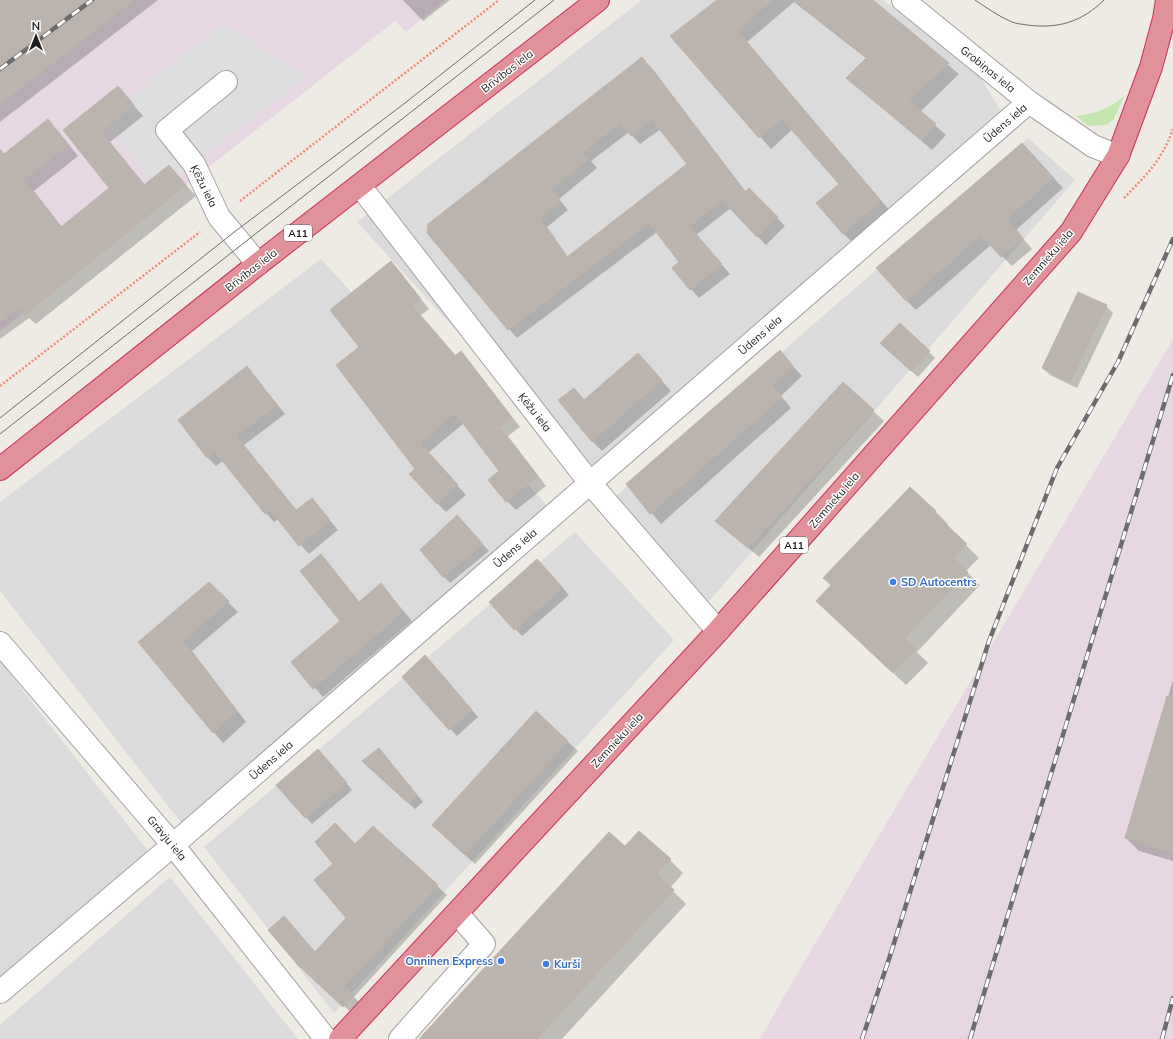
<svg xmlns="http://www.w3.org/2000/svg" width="1173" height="1039" font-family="Mulish,sans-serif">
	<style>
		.residential { fill: #dcdbdb }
		.industrial { fill: #e7d7e2 }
		.grass { fill: #c4e5ad }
		.parking { fill: #dedede }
		.shadow { fill: #0003; fill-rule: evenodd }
		.building { fill: #bbb4ae; stroke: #bfb3a8; fill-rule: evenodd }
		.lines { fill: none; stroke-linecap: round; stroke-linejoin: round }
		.minor-casing { stroke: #a2a2a2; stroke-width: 24 }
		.highway-casing { stroke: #cd305a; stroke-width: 24 }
		.path { stroke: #f08973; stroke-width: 2.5; stroke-dasharray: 2 2; stroke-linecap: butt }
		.minor { stroke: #fff; stroke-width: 22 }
		.highway { stroke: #e0919a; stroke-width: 22 }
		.tram { stroke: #6c6c6c; stroke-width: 1 }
		.rail-casing { stroke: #6c6c6c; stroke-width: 4.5 }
		.rail { stroke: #fff; stroke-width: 3; stroke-dasharray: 9; stroke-linecap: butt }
		.shop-dot { fill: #3f7fe0; stroke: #fff; stroke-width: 1.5 }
		.labels { text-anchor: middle; stroke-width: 3; stroke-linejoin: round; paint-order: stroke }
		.shield { fill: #fff; stroke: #626262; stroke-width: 1 }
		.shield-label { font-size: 10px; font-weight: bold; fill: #1e1e1e }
		.street-label { font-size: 11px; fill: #1e1e1e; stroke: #fff }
		.shop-label { font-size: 11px; font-weight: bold; fill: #366cbe; stroke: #fff; text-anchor: start }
	</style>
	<rect width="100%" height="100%" fill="#eeebe4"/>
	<g class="residential">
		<polygon points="642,0 883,0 977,72 1001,111 586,472 357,222"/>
		<polygon points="1028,138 1075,180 704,607 609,502"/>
		<polygon points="321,259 552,511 183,825 0,591 0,502"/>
		<polygon points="575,532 674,640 334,1013 204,847"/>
		<polygon points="0,661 148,851 0,980"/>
		<polygon points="170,877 298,1039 0,1039 0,1025"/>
	</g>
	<g class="industrial">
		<polygon points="0,0 445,0 406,32 395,21 0,331"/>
		<polygon points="1173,339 1173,1039 760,1039 790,986"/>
	</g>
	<path class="grass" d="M1124,96L1114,119L1107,125L1089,126L1076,116C1094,114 1112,108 1124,96Z"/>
	<polygon class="parking" points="225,24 306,77 194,164 157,189 101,118"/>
	<g class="shadow">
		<polygon points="0,0 158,0 0,122"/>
		<polygon points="403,0 450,0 423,21"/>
		<polygon points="719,0 871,0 959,74 920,112 946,135 932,150 848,78 867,59 794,2 747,42 891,212 854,244 843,233 840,184 793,129 771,149 671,36"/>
		<path d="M642,59L651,67L746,192L749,189L785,226L766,245L731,208L696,235L730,274L699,298L691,289L680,262L657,232L517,338L428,233ZM661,129L688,164L568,257L547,227L568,210L559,199L597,168L591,161L629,132L640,144Z"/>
		<polygon points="118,87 143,116 110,142 145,185 169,166 196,196 36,324 29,318 0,339 0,158 47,121 58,131 78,156 34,191 62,227 111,188 64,130"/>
		<polygon points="1032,154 1063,188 1016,230 1032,249 1012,266 991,245 916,310 906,300"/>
		<polygon points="391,262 429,309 421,315 456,356 461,353 470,362 520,427 508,436 546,486 516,510 507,501 501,471 464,423 428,453 466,495 446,512 437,503 417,469 361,347"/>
		<polygon points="1106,306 1113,313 1077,388 1050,375 1043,368"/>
		<polygon points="888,350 929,352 935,358 918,377"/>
		<polygon points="780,352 802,376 781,396 791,408 661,524 627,484"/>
		<polygon points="638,354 671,391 602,451 592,441 574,389 585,400"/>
		<polygon points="247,367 285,414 244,445 297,511 312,499 338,530 309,554 278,519 274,522 266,513 224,460 216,466 207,457"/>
		<polygon points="844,384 884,421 759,557 716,521"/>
		<polygon points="935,511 948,524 946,526 979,558 966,571 980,585 917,652 928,663 906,685 831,614"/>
		<polygon points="463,523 489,551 450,583 443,576"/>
		<polygon points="321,555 360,603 381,584 412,621 323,697 293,662 341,621"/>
		<polygon points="537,560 569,595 522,636 490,602"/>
		<polygon points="209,583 238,612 192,651 246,722 223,743 139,642"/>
		<polygon points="432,663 478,717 457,736 404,677"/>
		<polygon points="1173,680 1173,861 1139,851 1126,838"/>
		<polygon points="536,712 578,751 475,864 443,835"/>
		<polygon points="379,749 423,802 415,809 370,768"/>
		<polygon points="324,757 352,790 312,824 306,817"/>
		<polygon points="355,845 437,886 447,895 354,997 363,1006 354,1015 309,975 316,953 348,918 334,864"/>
		<polygon points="625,847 670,860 683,873 670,888 686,904 562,1039 421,1039"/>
	</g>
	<g class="building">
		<polygon points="0,0 134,0 0,104"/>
		<polygon points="717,0 773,0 737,30 880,201 843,234 816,203 839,184 782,119 759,138 670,36"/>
		<polygon points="793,0 873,0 949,63 909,101 936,124 921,140 846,78 867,57"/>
		<path d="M642,57L745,192L749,188L778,217L757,237L722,200L689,226L722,264L690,290L672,268L679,262L649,223L508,330L427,233L428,224ZM652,120L687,164L567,257L539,218L560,201L551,189L589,159L583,152L620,123L631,136Z"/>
		<polygon points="118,86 134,105 101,132 144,185 169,165 186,185 25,315 19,308 0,322 0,149 4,154 48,119 68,145 24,180 61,227 109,188 63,130"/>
		<polygon points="1022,143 1053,177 1007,219 1023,238 1001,257 981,235 906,301 876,268"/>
		<polygon points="391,261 421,299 412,306 455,356 461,351 512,418 499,427 538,476 506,502 488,480 499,471 455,413 420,443 458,485 437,504 409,474 415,469 336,365 359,347 330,310"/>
		<polygon points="1078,292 1107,305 1070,382 1042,368"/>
		<polygon points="900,323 930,351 911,371 880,343"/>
		<polygon points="780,350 793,366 772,386 782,397 650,514 626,484"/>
		<polygon points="638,353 662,380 592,442 558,400 574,388 584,400"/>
		<polygon points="247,366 277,405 236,436 296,510 312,498 330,520 299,546 270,510 265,514 215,452 207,458 178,420"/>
		<polygon points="843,382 874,410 748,548 715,521"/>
		<polygon points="910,487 936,511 934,513 967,544 954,558 968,572 905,638 916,649 893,673 816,601 831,585 823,578"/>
		<polygon points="457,515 483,544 443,577 420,550"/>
		<polygon points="321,554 359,602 381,583 403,612 313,689 291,662 340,621 300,571"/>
		<polygon points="537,559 563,588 514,630 489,602"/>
		<polygon points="209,582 229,601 183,641 237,711 213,733 138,642"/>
		<polygon points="425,655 472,710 449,730 402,677"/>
		<polygon points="1167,696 1173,697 1173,852 1125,838"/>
		<polygon points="536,711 568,741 465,855 432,825"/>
		<polygon points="379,748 417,795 408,803 362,761"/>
		<polygon points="318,749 347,783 305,818 276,785"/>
		<polygon points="335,823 355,844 373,826 438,885 345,986 354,996 343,1007 298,965 268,930 284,916 315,952 346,918 314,880 333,864 315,842"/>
		<polygon points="639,831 671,859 657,874 674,890 537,1039 419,1039 609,832 625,846"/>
	</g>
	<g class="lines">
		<defs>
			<g id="minor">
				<polyline points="903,0 1029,102 1093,146 1118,156"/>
				<polyline points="226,82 167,130 194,164 219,217 258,264"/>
				<polyline points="360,186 590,483 718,631"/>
				<polyline points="0,643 173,845 326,1039"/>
				<polyline points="0,992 173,845 1029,102"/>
				<polyline points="400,1039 484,944 457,913"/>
			</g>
			<g id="highway">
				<polyline points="0,469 258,264 598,0"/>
				<polyline points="340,1039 718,631 1071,232 1118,156 1151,67 1164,19 1167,0"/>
			</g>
		</defs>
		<use href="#minor" class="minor-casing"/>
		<use href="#highway" class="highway-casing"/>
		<g class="path">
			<path d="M1124,198C1147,174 1161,162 1173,129"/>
			<polyline points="240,201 499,0"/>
			<polyline points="0,386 200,232"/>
		</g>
		<use href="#minor" class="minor"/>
		<use href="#highway" class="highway"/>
		<g class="tram">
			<path d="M975,0C987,8 998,16 1012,22C1017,24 1022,24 1027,25C1058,29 1082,22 1104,0"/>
			<polyline points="0,418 233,233 405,103 535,0"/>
			<polyline points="0,434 554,0"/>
		</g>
		<defs>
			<g id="rail">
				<polyline points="0,69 92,0"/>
				<polyline points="862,1039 889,959 989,641 1057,468 1118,362 1173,239"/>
				<polyline points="970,1039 1173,375"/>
				<polyline points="1162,1039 1173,998"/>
			</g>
		</defs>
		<use href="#rail" class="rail-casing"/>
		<use href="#rail" class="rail"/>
	</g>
	<g class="shop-dot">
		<circle cx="893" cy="582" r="4"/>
		<circle cx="501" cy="961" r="4"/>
		<circle cx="546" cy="964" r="4"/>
	</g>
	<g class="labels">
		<g class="shield">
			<rect x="284" y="225" width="28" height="16" rx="3"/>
			<rect x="780" y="537" width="28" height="16" rx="3"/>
		</g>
		<g class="shield-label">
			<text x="298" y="237">A11</text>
			<text x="794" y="549">A11</text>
		</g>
		<g class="street-label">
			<text transform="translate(988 69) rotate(39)" y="4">Grobiņas iela</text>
			<text transform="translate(507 71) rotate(-38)" y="4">Brīvības iela</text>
			<text transform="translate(1005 123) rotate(-41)" y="4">Ūdens iela</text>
			<text transform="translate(204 186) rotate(63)" y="4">Ķēžu iela</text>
			<text transform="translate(1048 257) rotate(-49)" y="4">Zemnieku iela</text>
			<text transform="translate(251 270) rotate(-38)" y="4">Brīvības iela</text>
			<text transform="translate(760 335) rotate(-41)" y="4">Ūdens iela</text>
			<text transform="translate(535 412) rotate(52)" y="4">Ķēžu iela</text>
			<text transform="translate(834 500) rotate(-49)" y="4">Zemnieku iela</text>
			<text transform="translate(515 548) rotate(-41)" y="4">Ūdens iela</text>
			<text transform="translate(617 740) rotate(-47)" y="4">Zemnieku iela</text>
			<text transform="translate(271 760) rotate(-41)" y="4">Ūdens iela</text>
			<text transform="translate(167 838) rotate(50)" y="4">Grāvju iela</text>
		</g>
		<g class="shop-label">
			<text x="901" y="586">SD Autocentrs</text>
			<text x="493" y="965" text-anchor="end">Onninen Express</text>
			<text x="554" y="968">Kurši</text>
		</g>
	</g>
	<g transform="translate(36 36)" stroke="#ffffff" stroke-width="3" paint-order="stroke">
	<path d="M0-3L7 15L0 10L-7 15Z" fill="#1e1e1e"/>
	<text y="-6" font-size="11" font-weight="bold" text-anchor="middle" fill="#1e1e1e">N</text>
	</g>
</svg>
